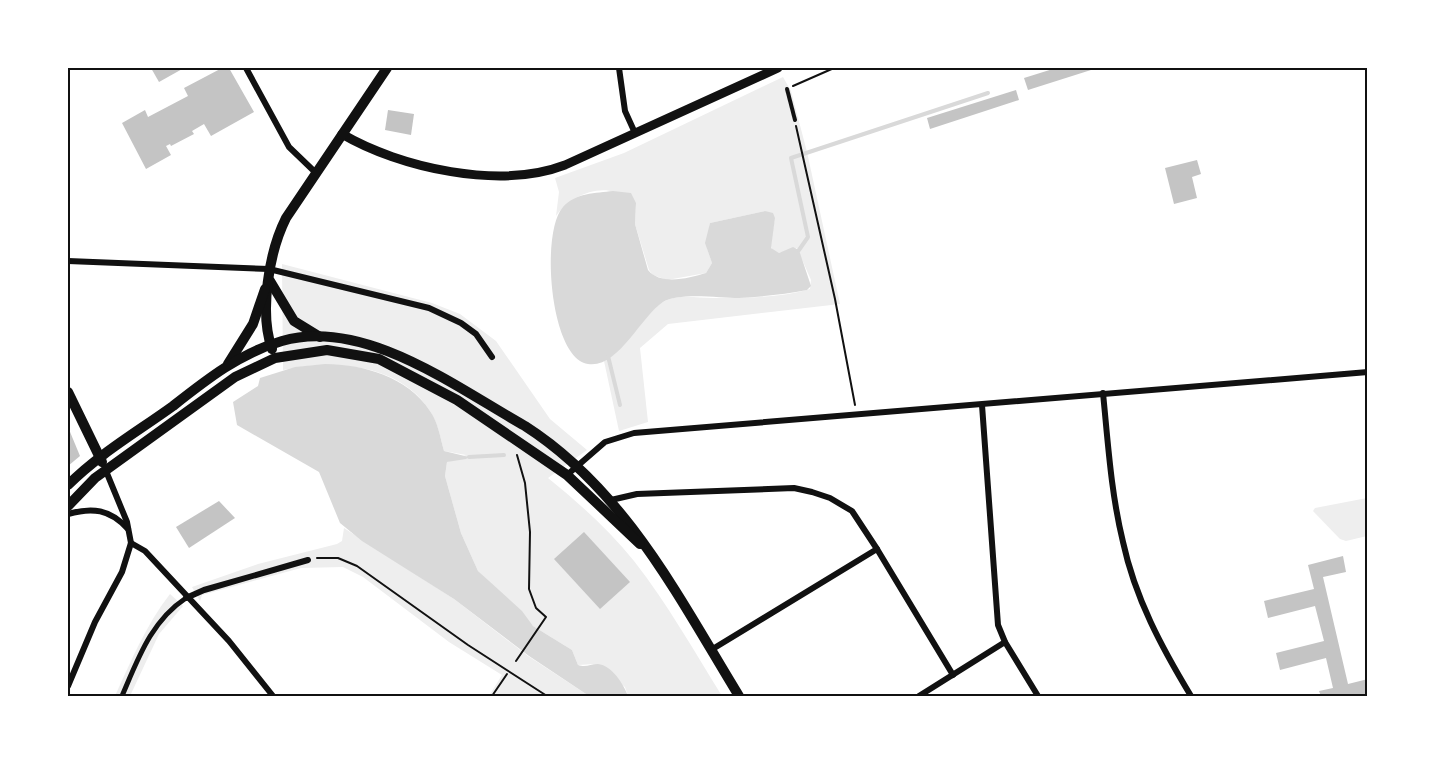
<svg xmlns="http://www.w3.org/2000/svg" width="1435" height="764" font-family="Rubik,sans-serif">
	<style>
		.green { fill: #eee }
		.water { fill: #d9d9d9 }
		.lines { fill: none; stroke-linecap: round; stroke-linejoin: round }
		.stream { stroke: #d9d9d9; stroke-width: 4 }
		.building { fill: #c4c4c4 }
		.path { stroke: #111; stroke-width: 2 }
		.service { stroke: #111; stroke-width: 4 }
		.pedestrian { stroke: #111; stroke-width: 5 }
		.minor { stroke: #111; stroke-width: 6 }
		.tertiary { stroke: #111; stroke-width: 9 }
		.secondary { stroke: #111; stroke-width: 10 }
		.neatline { fill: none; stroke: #111; stroke-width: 2 }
	</style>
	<rect width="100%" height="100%" fill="#fff"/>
	<g class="green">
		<path d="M783,77L791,91L807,152L840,304L668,324L640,348L648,422L619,431L604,361C629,347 643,310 667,300C680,294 699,298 713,298C744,298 780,298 810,289L811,280L797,248L779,253L773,251L770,245L775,218L765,211L710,223L707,248L712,263L706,273L667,280L653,275L649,270L635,224L636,203C629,199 622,194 615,192C594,185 567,199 556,216L559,192L555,178L624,153Z"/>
		<path d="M282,264L432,303L460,314L496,341L550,419L587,450L548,478C578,502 609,530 634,561C667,603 694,651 722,696H628L625,687L595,664L578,665L572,650L533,626L478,571L461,533L445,476L447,462L466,455L444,451C440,437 438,423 430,411C400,363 332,359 283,370Z"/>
		<polygon points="1367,498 1367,536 1346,541 1340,539 1313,511 1315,508"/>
		<polygon points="344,528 454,599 528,656 589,696 489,696 502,675 449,642 363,577 343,567 301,568 202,595 200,601 192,587 258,564 337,544 342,541"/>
		<path d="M170,594L183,606L159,634L130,696H115C131,661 146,625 170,594Z"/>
	</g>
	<g class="water">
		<path d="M613,191L631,193L636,203L635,224L648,270C661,286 689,278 706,273L712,263L705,243L710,223L765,211L773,213L775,218L771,248L779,253L793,247L799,250L811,286L807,290C785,294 762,297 739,298C720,298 678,292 663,302C641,316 618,369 588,364C550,359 540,232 563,207C575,193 596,193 613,191Z"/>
		<path d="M325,364C363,364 408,377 430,411C438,422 440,437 444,451L469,457L466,459L447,462L445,476L461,533L478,571L522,611L533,626L572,650L578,665C586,668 590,664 598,664C612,665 624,685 628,696H589L529,656L454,599L362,541L340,523L319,472L237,425L233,402L258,386L260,378L295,367Z"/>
	</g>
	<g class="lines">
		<g class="stream">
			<polyline points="799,250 808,237 791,158 988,93"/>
			<polyline points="608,356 620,405"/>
			<polyline points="469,457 504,455"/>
		</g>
	</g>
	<g class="building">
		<polygon points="151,68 184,68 159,82"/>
		<polygon points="222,68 229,68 254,112 211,136 204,124 192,131 194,134 171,146 170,144 166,146 171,155 146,169 122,123 145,110 148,117 188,96 184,88"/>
		<polygon points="1056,68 1091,70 1028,90 1024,78"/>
		<polygon points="1016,90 1019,100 930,129 927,118"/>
		<polygon points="388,110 414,114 411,135 385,130"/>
		<polygon points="1197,160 1201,174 1192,177 1197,198 1174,204 1165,168"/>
		<polygon points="68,427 80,456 68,466"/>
		<polygon points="219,501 235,518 189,548 176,527"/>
		<polygon points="584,532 630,582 600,609 554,559"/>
		<polygon points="1343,556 1346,572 1323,577 1348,684 1368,679 1368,696 1321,696 1319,691 1333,688 1326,658 1280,670 1276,653 1324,641 1315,606 1268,618 1264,601 1314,589 1308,565"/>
	</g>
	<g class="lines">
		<g class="path">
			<polyline points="793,86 834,68"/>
			<polyline points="796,126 835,299 855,405"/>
			<polyline points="317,558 338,558 357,566 468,645 547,696"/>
			<polyline points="516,661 546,617 536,608 529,589 530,532 525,483 517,455"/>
			<polyline points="492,696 507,674"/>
		</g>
		<polyline class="service" points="787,89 795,120"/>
		<path class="pedestrian" d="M122,696C138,659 151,621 186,598"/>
		<g class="minor">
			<polyline points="246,68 289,147 316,173"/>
			<polyline points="619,68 625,111 635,133"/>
			<polyline points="68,261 269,269 429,308 461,323 476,334 492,357"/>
			<path d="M1103,393C1108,443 1111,493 1123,542C1135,598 1162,648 1191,696"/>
			<polyline points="982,405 998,625 1005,642 1038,696"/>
			<polyline points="567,475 605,442 634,433 1368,372"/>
			<polyline points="611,500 637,494 794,488 812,492 830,498 852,511 877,549 711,650"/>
			<path d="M68,514C92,507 110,509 128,529"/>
			<polyline points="131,543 145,551 229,641 273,696"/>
			<polyline points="877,549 953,675"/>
			<polyline points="186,598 204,590 308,560"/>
			<polyline points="68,686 95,622 122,572 131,543 127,522 106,471"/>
			<polyline points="919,696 1005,642"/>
		</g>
		<path class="tertiary" d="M342,134C400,168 500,190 565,165L778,68"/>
		<g class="secondary">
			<polyline points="270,281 294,321 320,337"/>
			<path d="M272,349C259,312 269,252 286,218L387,68"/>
			<polyline points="228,364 253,324 265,289"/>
			<polyline points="68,392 102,462"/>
			<path d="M68,485C99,454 137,432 173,406C206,380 240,353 282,341C364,317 457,388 525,426C625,490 679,598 739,696"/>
			<polyline points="68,506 95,478 235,377 275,358 327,350 379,359 457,400 567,475 640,544"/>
		</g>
	</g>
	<rect width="1435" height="764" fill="none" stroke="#ffffff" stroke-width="138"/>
	<rect x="69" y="69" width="1297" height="626" class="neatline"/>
</svg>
